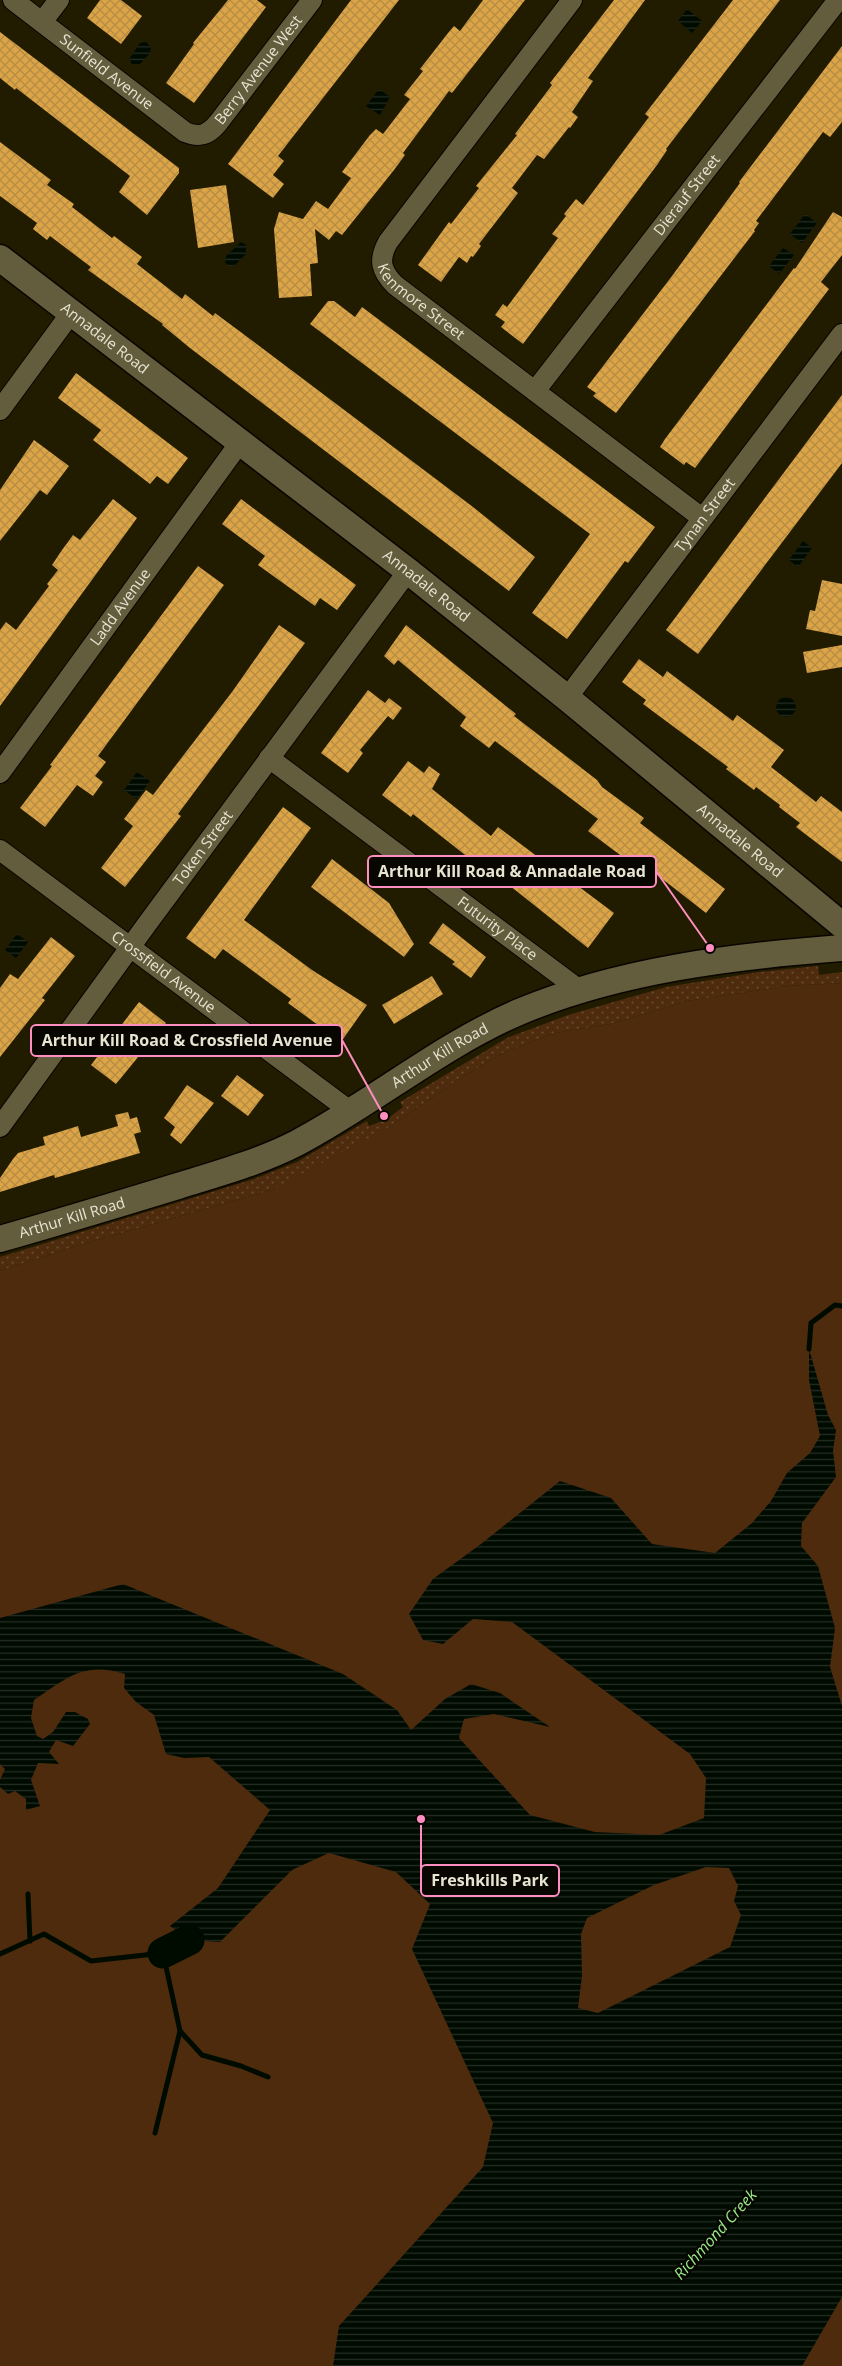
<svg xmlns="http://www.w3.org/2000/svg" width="842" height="2366" font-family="'Open Sans',sans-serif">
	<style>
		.grass { fill: url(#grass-dots) }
		.park { fill: #4e2b0d }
		.water { fill: url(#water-rules); fill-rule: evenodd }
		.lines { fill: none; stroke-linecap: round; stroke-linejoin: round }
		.stream { stroke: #000b00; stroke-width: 5 }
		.river { stroke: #000b00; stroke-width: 31 }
		.building { fill: url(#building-cross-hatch) }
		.minor-casing { stroke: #0b0500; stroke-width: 22 }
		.tertiary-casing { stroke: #0b0500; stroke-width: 29 }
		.minor { stroke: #635d3d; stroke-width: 20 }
		.tertiary { stroke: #635d3d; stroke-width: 26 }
		.labels { text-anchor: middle; stroke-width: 5; stroke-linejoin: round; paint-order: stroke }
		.street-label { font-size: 15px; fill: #e7e4d2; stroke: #080600 }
		.water-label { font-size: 16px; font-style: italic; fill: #96ea85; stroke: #080600 }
		.leader { fill: none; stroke: #fd8ebf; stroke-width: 2 }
		.callout-dot { fill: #fd8ebf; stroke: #080600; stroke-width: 2 }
		.callout { fill: #080600; stroke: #fd8ebf; stroke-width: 2 }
		.callout-label { font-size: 16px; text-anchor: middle; font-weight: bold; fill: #e7e4d2 }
	</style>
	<defs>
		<pattern id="grass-dots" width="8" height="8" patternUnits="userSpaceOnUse" patternTransform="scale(1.25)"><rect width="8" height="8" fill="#4e2b0d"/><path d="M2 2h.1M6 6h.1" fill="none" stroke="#684a2f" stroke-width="1.8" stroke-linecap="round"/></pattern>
		<pattern id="water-rules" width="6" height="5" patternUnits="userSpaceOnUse" patternTransform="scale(1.25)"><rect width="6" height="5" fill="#000b00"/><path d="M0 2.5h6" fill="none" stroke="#252e24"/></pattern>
		<pattern id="building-cross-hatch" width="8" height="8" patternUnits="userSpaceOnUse" patternTransform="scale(1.25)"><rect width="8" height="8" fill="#dba447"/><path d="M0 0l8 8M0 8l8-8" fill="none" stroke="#b68c45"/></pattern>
	</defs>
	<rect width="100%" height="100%" fill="#211b00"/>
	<polygon class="grass" points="818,966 819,975 842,972 842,983 788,986 687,1001 611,1024 555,1033 503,1053 465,1075 389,1127 362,1155 329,1161 272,1190 80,1245 0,1271 0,1257 254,1179 297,1162 367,1121 369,1126 387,1119 403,1107 400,1102 507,1038 568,1015 666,987 759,972"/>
	<polygon class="park" points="842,983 842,2366 0,2366 0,1271 80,1245 272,1190 389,1127 465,1075 503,1053 555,1033 611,1024 687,1001 788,986"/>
	<g class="water">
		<polygon points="687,9 702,21 692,33 678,21"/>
		<polygon points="146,42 151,47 150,53 140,64 132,64 129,59 140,43"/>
		<polygon points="379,89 390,97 380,115 366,106"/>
		<polygon points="805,214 817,223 802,243 790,234"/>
		<polygon points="241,242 246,245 246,254 235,265 228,266 225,262 226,256"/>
		<polygon points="783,248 794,255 779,274 769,266"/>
		<polygon points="803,541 812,548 798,567 789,560"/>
		<circle cx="786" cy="707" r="10"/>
		<polygon points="137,772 150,781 137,799 124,790"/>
		<polygon points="17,934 28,942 16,958 5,950"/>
		<path d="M809,1349L828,1415L836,1430L833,1451L836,1477L802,1523L801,1546L818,1566L835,1628L830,1667L842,1706V2297L802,2366H333L339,2326L483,2167L493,2123L412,1949L430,1904L396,1872L329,1853L292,1870L220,1942L189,1940L170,1926L218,1888L270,1810L209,1757L184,1758L166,1754L154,1715L136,1702L124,1688L125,1674C83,1661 67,1678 34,1700L31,1718L37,1736L43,1739L53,1732L66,1712H75L88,1719L90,1724L73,1746L56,1740L49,1752L59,1764L38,1763L31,1780L40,1806L26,1810V1799L15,1791L8,1794L0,1787V1780L5,1769L0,1764V1618L123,1584L343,1674L397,1710L411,1730L445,1699L471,1684L500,1693L550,1727L494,1714L464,1719L459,1738L530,1815L595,1832L659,1835L704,1818L706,1778L690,1754L512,1622L473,1619L443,1644L423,1640L409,1614L433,1579L481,1544L560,1481L611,1498L652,1544L715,1553L752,1523L771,1501L787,1473L810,1453L820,1436L809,1380ZM706,1867L729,1868L738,1886L734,1901L741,1915L730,1947L598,2013L578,2008L582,1976L581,1934L587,1918L654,1885Z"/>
	</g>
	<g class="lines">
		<g class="stream">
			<polyline points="809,1349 811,1323 835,1305 842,1306"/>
			<polyline points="28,1894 30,1941"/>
			<polyline points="0,1954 44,1934 91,1961 163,1953 180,2031 155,2133"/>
			<polyline points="180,2031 202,2055 241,2066 268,2077"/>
		</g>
		<polyline class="river" points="163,1953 189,1940"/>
	</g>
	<g class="building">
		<polygon points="100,0 121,0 142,16 121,44 87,18"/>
		<polygon points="228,0 257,0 266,7 194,103 166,83 194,44 193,43"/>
		<polygon points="351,0 399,0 278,156 284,161 273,175 284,184 273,198 228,164"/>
		<polygon points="483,0 525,0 452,93 449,91 403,153 405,155 394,170 342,235 336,231 329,240 315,229 318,263 310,264 312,296 279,298 274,229 279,212 303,219 316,201 328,209 351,178 342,172 370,135 376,129 383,134 410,99 404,95 423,71 420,69 448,33 454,26 460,31"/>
		<polygon points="614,0 645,0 588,78 593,81 572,112 578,117 570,128 569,127 544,159 537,155 512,188 518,193 479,244 481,246 473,257 471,256 467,263 459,257 441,282 418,265 449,222 451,224 479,188 476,186 517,135 515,134 552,85 550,83"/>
		<polygon points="733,0 780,0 666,149 667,150 657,165 523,344 501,327 505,322 495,315 503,304 507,307 558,238 552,234 566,216 564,214 576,199 583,205 649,117 645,114"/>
		<polygon points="0,32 179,168 179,173 147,215 119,192 130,176 16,88 15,90 0,78"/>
		<polygon points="842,46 842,122 830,137 823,132 756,221 759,223 754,230 755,231 616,413 593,396 596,393 587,387 672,276 740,183 739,182"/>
		<polygon points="0,142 51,180 47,185 74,204 72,207 112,238 114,236 142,257 137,264 182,299 185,294 213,316 215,313 242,333 473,507 535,557 509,591 190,348 162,325 163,324 88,270 91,267 50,236 47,240 33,229 37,223 0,196"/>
		<polygon points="226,185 234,242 198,248 190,190"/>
		<polygon points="833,212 842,217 842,255 821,282 829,289 695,468 686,462 684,465 660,447 665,439 794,268 795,269"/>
		<polygon points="328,301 334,301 355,317 362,307 655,527 628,563 625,561 567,639 532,613 590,534 310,324"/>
		<polygon points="76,373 188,458 168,484 157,476 150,484 93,440 101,430 58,398"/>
		<polygon points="842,395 842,463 698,654 666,630"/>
		<polygon points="34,440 69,466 47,495 40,490 0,541 0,490"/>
		<polygon points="113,499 137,518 0,706 0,630 6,622 16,630 49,586 47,584 58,570 52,565 62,550 73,535 80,540"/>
		<polygon points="241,499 356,585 337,610 320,598 315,606 258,565 265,556 222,524"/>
		<polygon points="198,566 224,585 98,756 106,762 95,776 103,782 93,796 77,785 45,827 20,808 52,766 50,765"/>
		<polygon points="822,580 842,584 842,636 806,629 810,610 815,611"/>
		<polygon points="279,625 305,643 178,814 181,816 125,887 101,868 133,826 124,819 146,790 153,795 232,692"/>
		<polygon points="406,625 516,714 514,716 597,780 602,787 644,818 640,823 725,889 706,913 647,867 643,872 588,831 598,819 495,741 489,748 460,726 466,717 398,660 394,665 384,656"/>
		<polygon points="842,645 842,667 807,673 803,652"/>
		<polygon points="639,659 663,677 667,671 733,721 737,715 784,750 771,767 816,802 821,796 842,812 842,862 796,827 800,823 779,807 780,805 756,787 754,790 726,769 728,767 643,704 646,700 622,682"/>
		<polygon points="368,690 385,703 389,698 402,708 393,720 388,716 360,750 363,753 348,773 321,753"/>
		<polygon points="408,761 424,773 429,766 440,774 432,789 491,836 498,827 546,863 548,859 568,874 566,877 614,913 588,948 504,881 502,884 413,814 411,817 382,795"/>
		<polygon points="283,807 311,828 244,920 312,970 367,1005 341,1042 288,1003 291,999 223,949 215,959 186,938"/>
		<polygon points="332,859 389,903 414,944 404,957 311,887"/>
		<polygon points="443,923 486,957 471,978 452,964 455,962 429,943"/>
		<polygon points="51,937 75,956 42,998 45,1000 0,1057 0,988 10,974 18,979"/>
		<polygon points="432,976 443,994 394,1024 382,1005"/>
		<polygon points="139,1002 166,1023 116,1084 91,1065"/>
		<polygon points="237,1075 264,1095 248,1116 221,1096"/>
		<polygon points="187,1085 214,1103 181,1144 170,1135 175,1127 164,1118"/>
		<polygon points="128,1112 130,1119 137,1117 141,1132 134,1134 140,1153 55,1178 54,1175 0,1192 0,1178 13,1159 18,1153 45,1145 43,1137 78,1126 81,1137 118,1126 115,1115"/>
	</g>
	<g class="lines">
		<defs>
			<g id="minor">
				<path id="s1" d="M13,0L185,132C200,138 208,135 218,123L312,0"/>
				<path id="s2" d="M572,0L388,242C378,260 381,271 395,285L702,518"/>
				<polyline points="42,22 59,0"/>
				<path id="s3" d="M535,391L838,0"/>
				<polyline points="0,410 71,313"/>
				<path id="s4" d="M567,698L842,334"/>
				<path id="s5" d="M269,758L581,991"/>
				<path id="s6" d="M0,773L241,441"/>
				<path id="s7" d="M0,850L350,1111"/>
				<path id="s8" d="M0,1127L147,924L408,571"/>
			</g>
			<g id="tertiary">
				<path id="s9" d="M0,258L408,571L567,698L842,925"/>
				<path id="s10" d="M0,1239C60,1222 119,1204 178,1186C217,1174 260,1162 297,1143C373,1103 440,1046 519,1012C619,970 735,956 842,948"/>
			</g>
		</defs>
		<use href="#minor" class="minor-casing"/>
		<use href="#tertiary" class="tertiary-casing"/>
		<use href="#minor" class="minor"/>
		<use href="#tertiary" class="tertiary"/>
	</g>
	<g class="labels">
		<g class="street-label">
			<text dy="5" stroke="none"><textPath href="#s1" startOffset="321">Berry Avenue West</textPath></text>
			<text dy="5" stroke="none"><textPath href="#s1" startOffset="118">Sunfield Avenue</textPath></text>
			<text dy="5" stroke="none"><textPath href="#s3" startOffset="248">Dierauf Street</textPath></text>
			<text dy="5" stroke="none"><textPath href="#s2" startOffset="382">Kenmore Street</textPath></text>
			<text dy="5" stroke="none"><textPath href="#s9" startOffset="132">Annadale Road</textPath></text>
			<text dy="5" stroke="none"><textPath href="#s4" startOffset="229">Tynan Street</textPath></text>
			<text dy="5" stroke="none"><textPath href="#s9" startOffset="538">Annadale Road</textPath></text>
			<text dy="5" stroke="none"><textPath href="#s6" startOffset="205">Ladd Avenue</textPath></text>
			<text dy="5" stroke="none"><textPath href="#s9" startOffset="942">Annadale Road</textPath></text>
			<text dy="5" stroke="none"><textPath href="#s8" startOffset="345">Token Street</textPath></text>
			<text dy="5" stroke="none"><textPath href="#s5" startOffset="285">Futurity Place</textPath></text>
			<text dy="5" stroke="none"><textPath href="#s7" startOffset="204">Crossfield Avenue</textPath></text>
			<text dy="5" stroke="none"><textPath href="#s10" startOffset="480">Arthur Kill Road</textPath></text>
			<text dy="5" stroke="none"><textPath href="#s10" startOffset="75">Arthur Kill Road</textPath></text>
		</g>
		<g class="water-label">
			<text transform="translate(715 2234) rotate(-48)" y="6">Richmond Creek</text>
		</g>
	</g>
	<path class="leader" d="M710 948L656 871M384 1116L342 1040M421 1819L421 1881"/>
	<g class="callout-dot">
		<circle cx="710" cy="948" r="5"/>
		<circle cx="384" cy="1116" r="5"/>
		<circle cx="421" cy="1819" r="5"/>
	</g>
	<g class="callout">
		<rect x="368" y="856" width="288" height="31" rx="5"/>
		<rect x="31" y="1025" width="311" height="31" rx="5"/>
		<rect x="421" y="1865" width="138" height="31" rx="5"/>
	</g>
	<g class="callout-label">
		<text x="512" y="877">Arthur Kill Road &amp; Annadale Road</text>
		<text x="187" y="1046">Arthur Kill Road &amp; Crossfield Avenue</text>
		<text x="490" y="1886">Freshkills Park</text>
	</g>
</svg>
